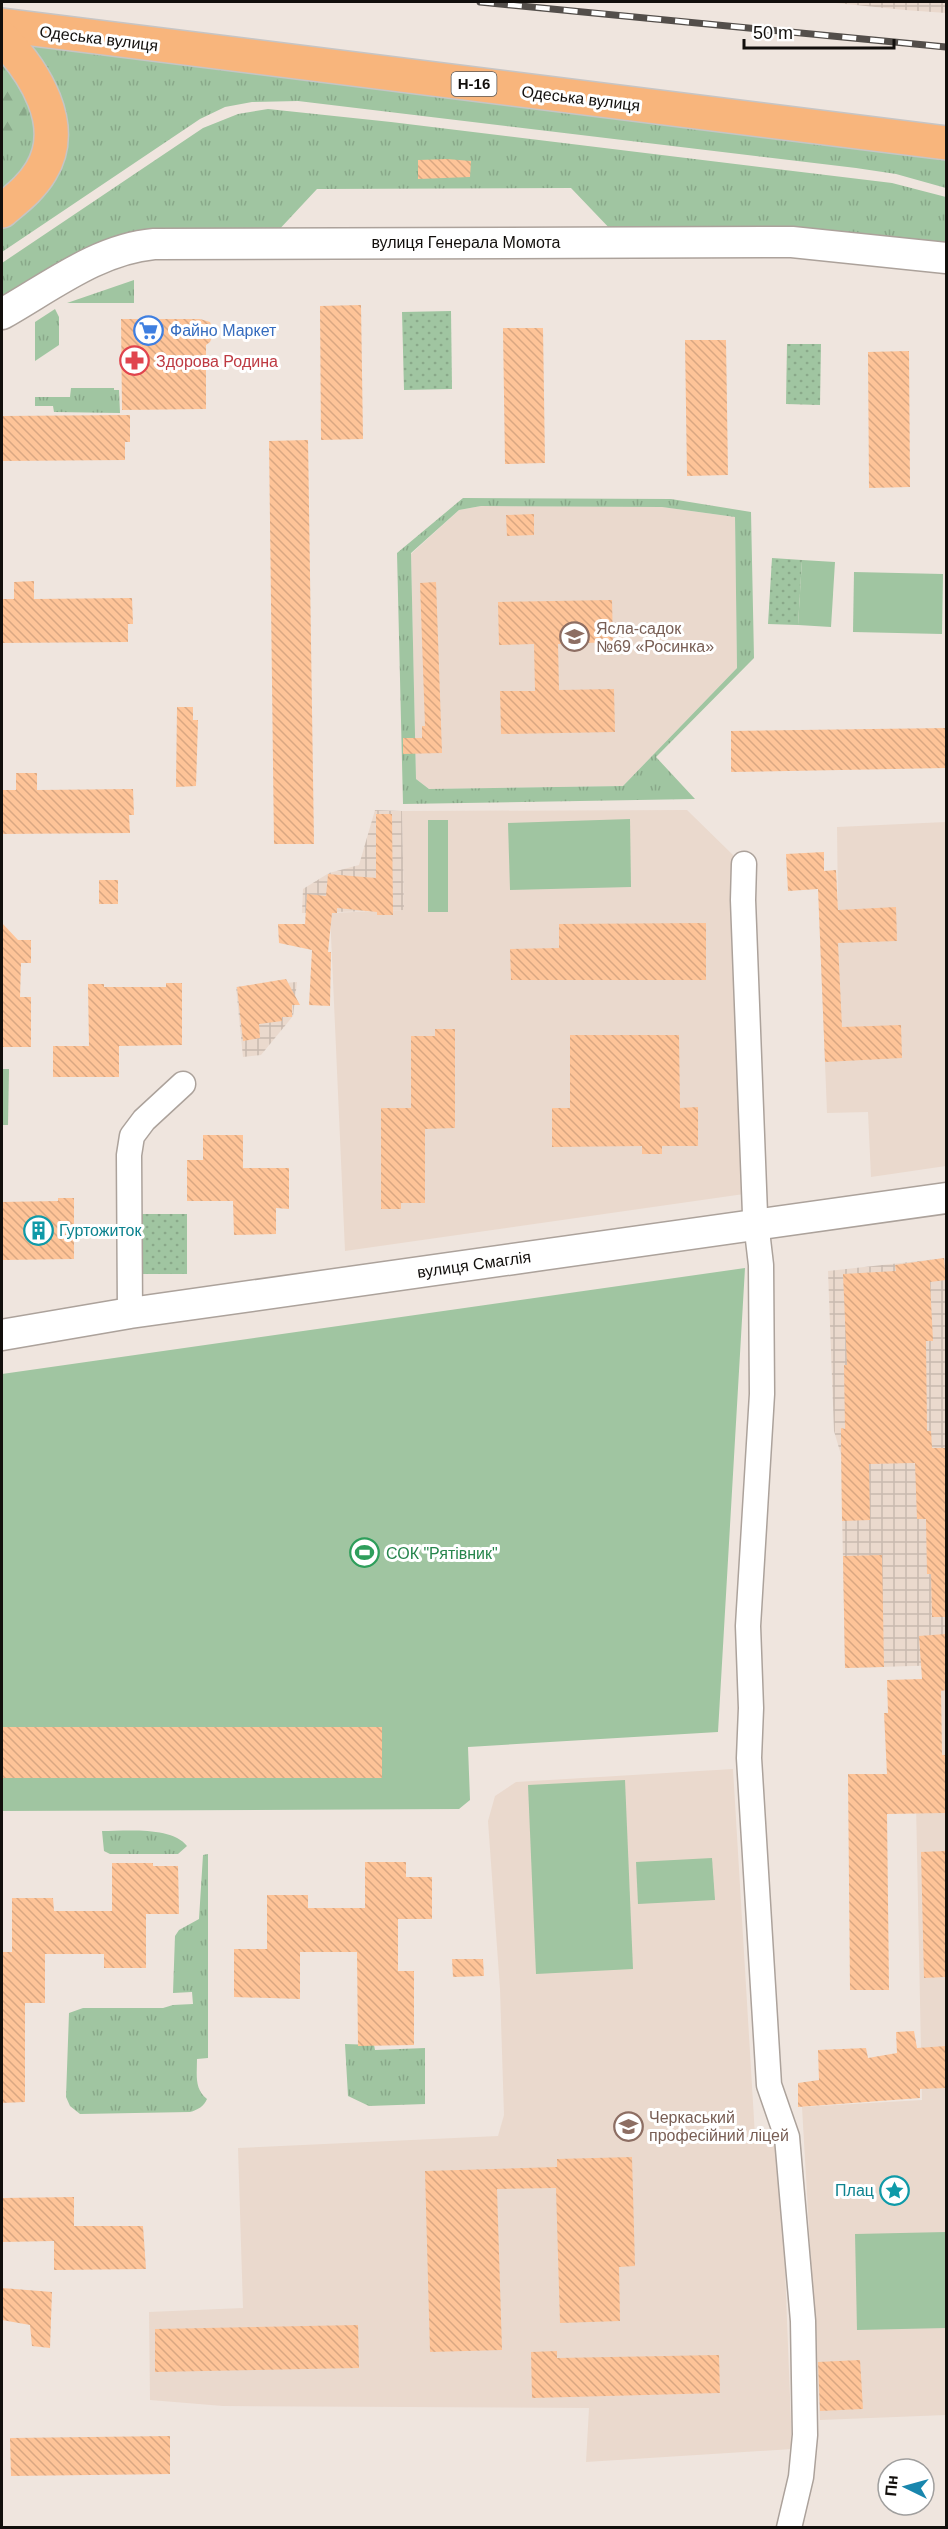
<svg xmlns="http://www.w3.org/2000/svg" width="948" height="2529" font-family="Arial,sans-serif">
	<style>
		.built { fill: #ead9cd }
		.industrial { fill: url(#industrial-grid) }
		.grass { fill: url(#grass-tufts); fill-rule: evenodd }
		.forest { fill: url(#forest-firs) }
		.park { fill: url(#park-dots) }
		.garden { fill: #a0c5a1 }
		.building { fill: url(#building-back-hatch) }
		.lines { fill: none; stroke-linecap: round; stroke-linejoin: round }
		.minor-casing { stroke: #aca29b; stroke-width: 27 }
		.tertiary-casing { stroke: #aca29b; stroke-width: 33 }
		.primary-casing { stroke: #c6c5c5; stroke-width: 36 }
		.minor { stroke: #fff; stroke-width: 24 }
		.tertiary { stroke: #fff; stroke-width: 30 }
		.primary { stroke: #f8b57c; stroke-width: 33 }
		.rail-casing { stroke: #534e4a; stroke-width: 7 }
		.rail { stroke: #fff; stroke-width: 4.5; stroke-dasharray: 14; stroke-linecap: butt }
		.labels { text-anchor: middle; stroke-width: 6; stroke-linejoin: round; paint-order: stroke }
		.shield { fill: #fff; stroke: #595755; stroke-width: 1.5 }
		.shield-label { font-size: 15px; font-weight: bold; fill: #120f0c }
		.street-label { font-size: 16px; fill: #120f0c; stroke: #fff }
		.shop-label { font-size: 16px; fill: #366cbe; stroke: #fff; text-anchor: start }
		.health-label { font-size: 16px; fill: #be3a42; stroke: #fff; text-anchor: start }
		.education-label { font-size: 16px; fill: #785e54; stroke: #fff; text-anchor: start }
		.culture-label { font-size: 16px; fill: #0d838f; stroke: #fff; text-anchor: start }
		.leisure-label { font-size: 16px; fill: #27864d; stroke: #fff; text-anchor: start }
	</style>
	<defs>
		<pattern id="industrial-grid" width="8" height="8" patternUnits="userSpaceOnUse" patternTransform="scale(1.5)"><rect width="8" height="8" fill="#ead9cd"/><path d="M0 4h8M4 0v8" fill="none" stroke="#c8b9af"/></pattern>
		<pattern id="grass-tufts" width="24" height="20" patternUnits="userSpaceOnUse" patternTransform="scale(1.5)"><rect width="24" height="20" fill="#a0c5a1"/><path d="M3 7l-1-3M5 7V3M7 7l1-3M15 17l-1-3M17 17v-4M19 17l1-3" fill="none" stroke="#89a889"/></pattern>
		<pattern id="forest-firs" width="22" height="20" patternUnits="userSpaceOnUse" patternTransform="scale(1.5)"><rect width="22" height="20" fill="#a0c5a1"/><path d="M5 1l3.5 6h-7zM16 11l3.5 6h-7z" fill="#89a889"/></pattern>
		<pattern id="park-dots" width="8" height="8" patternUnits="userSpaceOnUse" patternTransform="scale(1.5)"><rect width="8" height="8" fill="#a0c5a1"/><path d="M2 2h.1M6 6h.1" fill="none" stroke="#89a889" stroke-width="1.8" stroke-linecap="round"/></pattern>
		<pattern id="building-back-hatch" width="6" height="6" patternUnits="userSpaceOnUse" patternTransform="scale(1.5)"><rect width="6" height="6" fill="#fec498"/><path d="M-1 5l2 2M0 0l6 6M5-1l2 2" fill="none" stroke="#d9a782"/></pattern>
	</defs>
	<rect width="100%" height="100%" fill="#efe5de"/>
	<g class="built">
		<polygon points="481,506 662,507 735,517 737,668 623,786 429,789 416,779 411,554 459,510"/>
		<polygon points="687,810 733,855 744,1194 345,1251 330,913 404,910 402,811"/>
		<polygon points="946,822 946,1166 871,1177 868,1112 827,1113 819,911 838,909 837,827"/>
		<polygon points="946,1688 946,2415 820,2420 802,2107 922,2100 916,1803 890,1689"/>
		<polygon points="733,1769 755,2136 780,2140 792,2449 586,2462 589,2408 223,2406 150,2400 149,2312 243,2308 238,2148 498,2136 504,2115 500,1989 488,1821 495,1796 516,1782"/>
	</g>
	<g class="industrial">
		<polygon points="826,2 946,2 946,13 905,10"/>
		<polygon points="375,810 402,811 404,910 302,913 303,889 329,873 359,865"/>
		<polygon points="297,982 293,1016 261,1055 243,1057 236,987"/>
		<polygon points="946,1258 946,1665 845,1668 841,1455 834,1431 828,1271"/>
	</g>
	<g class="grass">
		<polygon points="26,45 946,155 946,188 896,174 856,168 298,101 252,102 225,107 200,119 2,252 2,227 42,193"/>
		<polygon points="2,60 32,104 36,143 29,165 2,194"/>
		<polygon points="268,109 391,122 892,183 946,197 946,251 614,233 571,188 317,189 275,234 205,234 2,305 2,263 203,128 238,114"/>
		<polygon points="134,280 134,303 67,303"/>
		<polygon points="55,309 59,317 59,345 35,361 35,322"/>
		<polygon points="71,388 114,388 114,390 119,390 120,413 54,412 53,406 35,406 35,397 70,397"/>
		<path d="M463,498L671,499L751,512L754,658L656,757L695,799L403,804L397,553ZM481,506L662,507L735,517L737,668L623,786L429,789L416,779L411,553L459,510Z"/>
		<path d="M102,1831C125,1831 172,1826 187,1846L178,1854H110L104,1851Z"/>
		<path d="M208,1854V2058L197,2059C197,2074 194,2089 207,2099C204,2106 198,2110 190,2112L80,2114L70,2106L66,2097L69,2013L83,2008H163L173,2005L193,2004L192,1992L173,1993L175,1936L179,1930L199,1919L203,1855Z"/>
		<polygon points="345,2044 374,2045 375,2050 425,2048 425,2104 369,2106 348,2096"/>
	</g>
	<path class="forest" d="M2,70C15,83 35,111 23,130L13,134H2Z"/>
	<g class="park">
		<polygon points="451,311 452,389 404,390 402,312"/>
		<polygon points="787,344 821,344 820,405 786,404"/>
		<polygon points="772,558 802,560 798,625 768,624"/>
		<polygon points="139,1214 187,1214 187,1274 138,1274"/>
	</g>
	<g class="garden">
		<polygon points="802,560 835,562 831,627 798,625"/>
		<polygon points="854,572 943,574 942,634 853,632"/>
		<polygon points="630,819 631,887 510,890 508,823"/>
		<rect x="428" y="820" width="20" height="92"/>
		<polygon points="2,1069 9,1069 8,1125 2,1125"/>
		<polygon points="745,1268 718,1732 468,1747 470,1800 459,1809 2,1811 2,1374"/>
		<polygon points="625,1780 633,1969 536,1974 528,1785"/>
		<polygon points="712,1858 715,1900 638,1904 636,1862"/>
		<polygon points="946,2232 946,2328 857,2330 855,2234"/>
	</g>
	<g class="building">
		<polygon points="447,159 471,161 470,177 418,179 418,160"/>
		<polygon points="361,305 363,439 321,440 320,306"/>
		<polygon points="121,319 200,319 210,322 214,332 210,342 206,345 206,409 122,410"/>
		<polygon points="503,328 543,328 545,463 505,464"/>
		<polygon points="685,340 726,340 728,475 687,476"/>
		<polygon points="909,351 910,487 869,488 868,352"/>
		<polygon points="130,415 130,442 125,442 125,460 2,461 2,416"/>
		<polygon points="308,440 314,844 274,844 269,441"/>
		<polygon points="534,514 534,535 507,536 506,515"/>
		<polygon points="34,581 34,599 132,598 133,624 128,624 128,642 2,643 2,599 14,599 14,582"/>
		<polygon points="436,582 442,753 403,754 403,738 422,738 422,726 425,726 420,583"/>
		<polygon points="612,600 613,642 558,644 559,690 614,689 615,732 501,734 500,691 535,691 534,644 499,645 498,602"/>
		<polygon points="177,707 193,707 193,720 198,720 196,786 176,787"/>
		<polygon points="946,728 946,768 731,772 731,731"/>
		<polygon points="16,773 37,773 37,790 133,789 134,815 129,815 130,833 2,834 2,790 16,790"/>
		<polygon points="376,814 392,814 393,915 377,915 377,912 337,908 337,913 332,913 328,952 331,952 330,1006 309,1005 312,950 279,943 278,924 305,924 307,894 326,896 328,874 376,878"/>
		<polygon points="824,852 824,871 836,870 838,910 896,907 897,941 838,943 842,1027 901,1025 902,1058 825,1062 818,889 788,891 786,854"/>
		<rect x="99" y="880" width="19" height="24"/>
		<polygon points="2,923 18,940 31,940 31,963 21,963 20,997 31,997 31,1047 2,1047"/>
		<polygon points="706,923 706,980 511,980 510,949 559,948 559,924"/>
		<polygon points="286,979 300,1005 292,1005 292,1017 282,1017 282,1021 259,1024 260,1038 243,1041 237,987"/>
		<polygon points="166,983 182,983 182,1045 119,1046 119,1077 53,1077 53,1046 89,1046 88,984 104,984 104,987 166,987"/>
		<polygon points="435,1029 455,1029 455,1128 425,1129 425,1203 401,1203 401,1209 381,1209 381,1108 411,1108 411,1036 435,1036"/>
		<polygon points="570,1035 679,1035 680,1108 698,1107 698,1146 662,1146 662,1154 642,1154 642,1146 552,1147 552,1108 570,1108"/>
		<polygon points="203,1135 243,1135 243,1168 289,1168 289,1209 276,1208 276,1234 234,1235 233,1201 187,1201 187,1160 203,1160"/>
		<polygon points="58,1198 74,1198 74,1259 2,1260 2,1202 58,1201"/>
		<polygon points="944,1258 946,1280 930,1282 933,1341 926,1341 927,1431 931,1431 932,1448 946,1448 946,1617 932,1617 931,1574 927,1574 926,1519 917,1519 915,1463 869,1464 870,1520 842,1521 841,1438 841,1428 845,1429 844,1365 847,1365 843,1274 896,1271 895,1265"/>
		<polygon points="882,1555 884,1667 845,1668 843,1556"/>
		<polygon points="946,1634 946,1690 941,1691 942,1755 946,1755 946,1813 887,1814 889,1990 850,1990 848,1774 887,1774 884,1713 888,1713 887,1680 922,1679 919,1636"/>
		<rect x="2" y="1727" width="380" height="51"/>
		<polygon points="946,1851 946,1977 924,1978 921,1852"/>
		<polygon points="365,1862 406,1862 406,1877 432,1877 432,1919 398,1919 398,1971 414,1971 414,2045 358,2046 357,1952 300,1952 300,1999 234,1997 234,1949 267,1949 267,1895 308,1895 308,1908 365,1908"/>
		<polygon points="112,1863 153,1863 153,1866 178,1866 179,1914 146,1914 146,1968 104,1968 104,1954 45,1954 45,2003 25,2003 25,2102 2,2103 2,1952 12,1952 12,1898 53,1898 54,1911 112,1911"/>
		<polygon points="452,1959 483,1959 484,1976 453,1977"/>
		<polygon points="914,2031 917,2048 946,2046 946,2088 920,2089 920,2098 798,2107 798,2083 819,2080 818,2050 866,2048 868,2058 897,2053 896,2032"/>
		<polygon points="632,2157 635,2266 619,2267 620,2321 560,2323 556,2188 497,2189 502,2350 430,2352 425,2171 557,2167 557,2159"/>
		<polygon points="74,2197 74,2226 143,2226 146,2269 54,2270 54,2241 2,2242 2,2198"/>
		<polygon points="2,2288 52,2292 50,2348 32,2346 30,2325 2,2320"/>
		<polygon points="358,2325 359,2368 155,2372 155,2329"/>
		<polygon points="557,2351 557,2358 719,2355 720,2393 532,2398 531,2352"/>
		<polygon points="860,2360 863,2409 820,2411 818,2362"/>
		<polygon points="170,2436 170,2474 11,2476 10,2438"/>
	</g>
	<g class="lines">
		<defs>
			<g id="minor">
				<polyline points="744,864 743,900 755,1214 761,1265 762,1394 748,1626 751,1708 749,1758 769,2085 787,2137 803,2321 805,2435 801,2477 789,2528"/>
				<polyline points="130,1313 129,1155 132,1136 144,1120 183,1084"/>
			</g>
			<g id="tertiary">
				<path d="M2,314C50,287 98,249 154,244L792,242L946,258"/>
				<polyline points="2,1335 130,1313 946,1198"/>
			</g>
			<g id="primary">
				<polyline points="2,25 946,143"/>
				<path d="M2,38C34,71 69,125 41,171C31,188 16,199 2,211"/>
			</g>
		</defs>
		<use href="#minor" class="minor-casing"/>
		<use href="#tertiary" class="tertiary-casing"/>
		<use href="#primary" class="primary-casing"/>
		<use href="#minor" class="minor"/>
		<use href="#tertiary" class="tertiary"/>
		<use href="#primary" class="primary"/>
		<defs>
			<polyline id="rail" points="480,2 946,47"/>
		</defs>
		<use href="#rail" class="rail-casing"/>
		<use href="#rail" class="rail"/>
	</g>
	<defs>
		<symbol id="supermarket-ring" viewBox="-11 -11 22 22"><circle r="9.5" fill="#fff" stroke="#3f7fe0" stroke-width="1.5"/><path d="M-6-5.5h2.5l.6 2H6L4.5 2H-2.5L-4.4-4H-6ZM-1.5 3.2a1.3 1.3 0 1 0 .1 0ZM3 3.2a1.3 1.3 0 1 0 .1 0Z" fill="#3f7fe0"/></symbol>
		<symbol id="pharmacy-ring" viewBox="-11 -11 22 22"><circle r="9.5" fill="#fff" stroke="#e0444e" stroke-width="1.5"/><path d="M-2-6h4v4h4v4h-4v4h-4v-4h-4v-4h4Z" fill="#e0444e"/></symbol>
		<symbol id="school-ring" viewBox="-11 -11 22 22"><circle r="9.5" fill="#fff" stroke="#8d6e63" stroke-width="1.5"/><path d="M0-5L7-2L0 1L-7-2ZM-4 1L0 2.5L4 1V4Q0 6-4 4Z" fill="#8d6e63"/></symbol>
		<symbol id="building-ring" viewBox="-11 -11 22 22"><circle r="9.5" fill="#fff" stroke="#0f9aa8" stroke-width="1.5"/><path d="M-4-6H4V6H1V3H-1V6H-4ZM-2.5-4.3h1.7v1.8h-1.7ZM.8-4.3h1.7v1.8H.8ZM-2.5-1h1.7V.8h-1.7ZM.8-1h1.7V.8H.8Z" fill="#0f9aa8"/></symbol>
		<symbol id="stadium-ring" viewBox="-11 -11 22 22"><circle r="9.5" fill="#fff" stroke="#2e9e5b" stroke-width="1.5"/><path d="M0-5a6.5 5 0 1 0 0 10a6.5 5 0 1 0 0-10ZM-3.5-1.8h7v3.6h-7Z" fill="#2e9e5b"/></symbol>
		<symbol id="university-ring" viewBox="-11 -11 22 22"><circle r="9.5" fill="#fff" stroke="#8d6e63" stroke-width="1.5"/><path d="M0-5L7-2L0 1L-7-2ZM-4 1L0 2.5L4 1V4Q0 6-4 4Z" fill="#8d6e63"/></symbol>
		<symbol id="sight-ring" viewBox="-11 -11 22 22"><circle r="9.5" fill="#fff" stroke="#0f9aa8" stroke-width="1.5"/><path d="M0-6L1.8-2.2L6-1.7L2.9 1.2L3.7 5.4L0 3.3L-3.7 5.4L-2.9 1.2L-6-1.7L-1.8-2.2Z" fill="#0f9aa8"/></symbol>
	</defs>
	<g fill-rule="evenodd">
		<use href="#supermarket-ring" x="132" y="314" width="33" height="33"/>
		<use href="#pharmacy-ring" x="118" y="344" width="33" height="33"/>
		<use href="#school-ring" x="558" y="620" width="33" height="33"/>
		<use href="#building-ring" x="22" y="1214" width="33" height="33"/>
		<use href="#stadium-ring" x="348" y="1536" width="33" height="33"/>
		<use href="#university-ring" x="612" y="2110" width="33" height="33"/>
		<use href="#sight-ring" x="878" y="2174" width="33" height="33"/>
	</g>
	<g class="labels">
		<rect class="shield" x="451.5" y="72" width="45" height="24" rx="4.5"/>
		<g class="shield-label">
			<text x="474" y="89">Н-16</text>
		</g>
		<g class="street-label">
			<text transform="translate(99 38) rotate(7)" y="6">Одеська вулиця</text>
			<text transform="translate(581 98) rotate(7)" y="6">Одеська вулиця</text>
			<text x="466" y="248">вулиця Генерала Момота</text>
			<text transform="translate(474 1264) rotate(-8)" y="6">вулиця Смаглія</text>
		</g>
		<g class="shop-label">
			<text x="170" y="336">Файно Маркет</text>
		</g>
		<g class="health-label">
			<text x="156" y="367">Здорова Родина</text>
		</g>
		<g class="education-label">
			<text x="596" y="634">Ясла-садок<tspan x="596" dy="18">№69 «Росинка»</tspan></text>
			<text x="649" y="2123">Черкаський<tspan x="649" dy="18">професійний ліцей</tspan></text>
		</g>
		<g class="culture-label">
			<text x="59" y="1236">Гуртожиток</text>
			<text x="874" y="2196" text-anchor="end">Плац</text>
		</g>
		<g class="leisure-label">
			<text x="386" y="1559">СОК "Рятівник"</text>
		</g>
	</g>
	<rect width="948" height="2529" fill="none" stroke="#120f0c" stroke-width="6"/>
	<g transform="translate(906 2487) rotate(275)"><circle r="28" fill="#ffffff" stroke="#a09f9e" stroke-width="1.5"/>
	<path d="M0-4.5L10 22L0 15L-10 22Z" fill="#1986ad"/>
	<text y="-9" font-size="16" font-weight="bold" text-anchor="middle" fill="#120f0c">Пн</text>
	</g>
	<path d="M744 39v9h150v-9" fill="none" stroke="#120f0c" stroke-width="3"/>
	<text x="753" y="39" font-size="18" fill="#120f0c" stroke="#ffffff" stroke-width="4.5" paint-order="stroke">50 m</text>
</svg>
